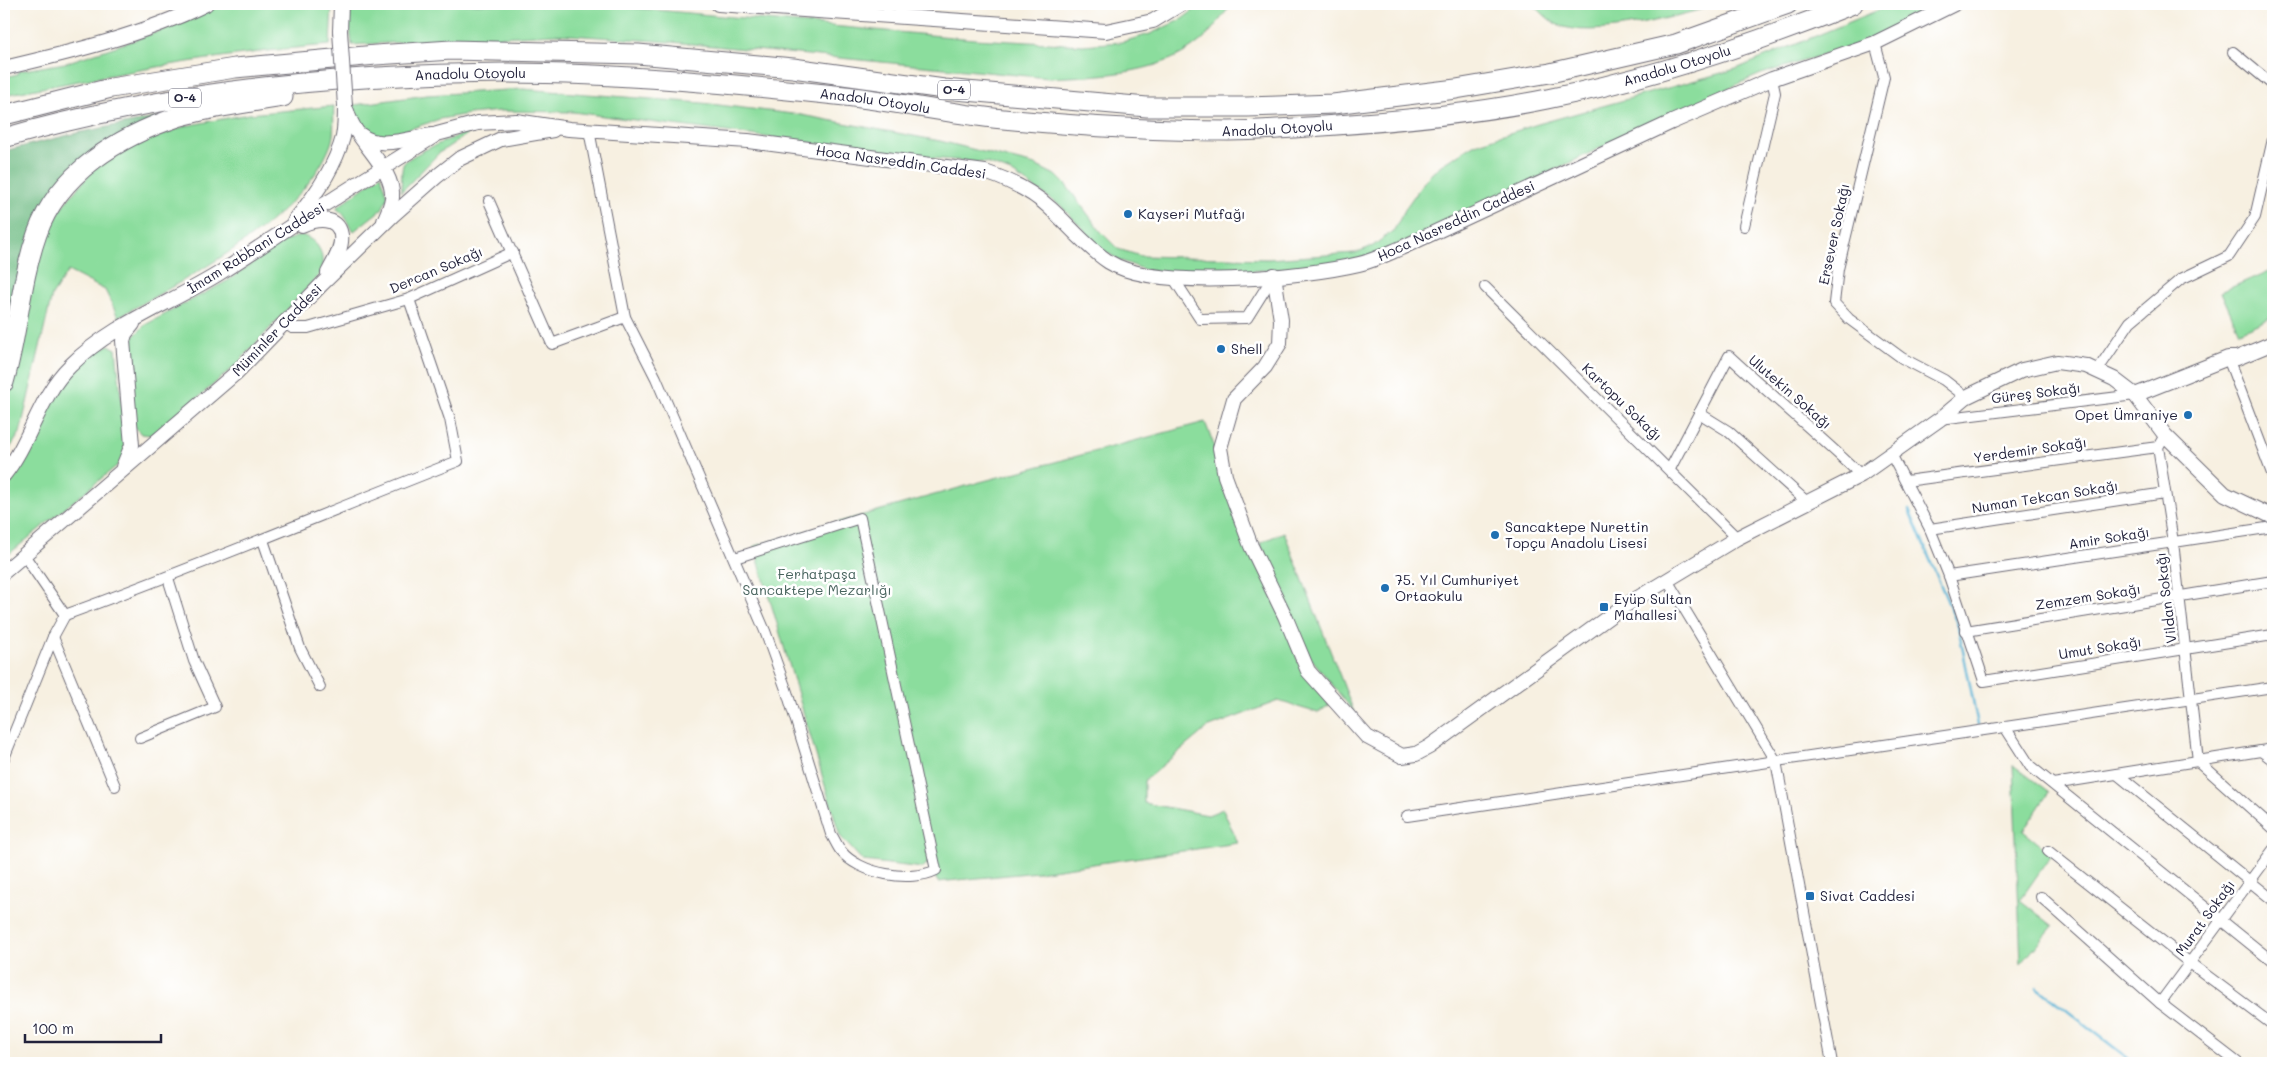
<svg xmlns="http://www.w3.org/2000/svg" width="2277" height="1067" font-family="Mali,sans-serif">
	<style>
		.green { fill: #8bdd9d; stroke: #56806c }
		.forest { fill: #70bc84; stroke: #496f60 }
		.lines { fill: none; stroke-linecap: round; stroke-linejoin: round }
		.stream { stroke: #59b4d6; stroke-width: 2.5 }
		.street-casing { stroke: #6d6a75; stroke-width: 12 }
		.secondary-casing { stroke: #6d6a75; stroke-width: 16 }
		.highway-casing { stroke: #6d6a75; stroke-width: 21 }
		.street { stroke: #fff; stroke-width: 10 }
		.secondary { stroke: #fff; stroke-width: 14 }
		.highway { stroke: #fff; stroke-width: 19 }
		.secondary-bridge-casing { stroke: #6d6a75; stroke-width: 16; stroke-linecap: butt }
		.secondary-bridge { stroke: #fff; stroke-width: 14 }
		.poi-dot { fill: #1f6fb2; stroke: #fff; stroke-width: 2 }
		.labels { text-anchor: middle; stroke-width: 5; stroke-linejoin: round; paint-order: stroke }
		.shield { fill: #fff; stroke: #646476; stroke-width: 1 }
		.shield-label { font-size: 12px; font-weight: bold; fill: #22223b }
		.street-label { font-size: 14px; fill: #22223b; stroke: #fff }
		.poi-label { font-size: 14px; fill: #22223b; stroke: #fff; text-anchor: start }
		.park-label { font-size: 14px; fill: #47635d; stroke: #fff }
	</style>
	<rect width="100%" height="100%" fill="#fff"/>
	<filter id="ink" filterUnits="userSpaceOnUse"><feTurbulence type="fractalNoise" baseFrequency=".02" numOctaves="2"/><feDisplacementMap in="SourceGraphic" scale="10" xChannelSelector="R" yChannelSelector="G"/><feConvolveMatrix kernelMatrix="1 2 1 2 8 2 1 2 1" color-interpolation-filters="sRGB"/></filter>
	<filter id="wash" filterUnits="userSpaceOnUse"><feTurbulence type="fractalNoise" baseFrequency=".0096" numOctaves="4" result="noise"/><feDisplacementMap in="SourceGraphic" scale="20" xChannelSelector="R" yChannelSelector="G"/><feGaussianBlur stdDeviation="1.12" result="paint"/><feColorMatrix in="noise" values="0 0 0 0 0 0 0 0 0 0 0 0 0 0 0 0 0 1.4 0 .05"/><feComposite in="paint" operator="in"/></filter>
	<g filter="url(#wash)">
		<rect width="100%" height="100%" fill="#f7f0e1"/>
		<g class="green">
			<path d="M220,4H332L330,45C220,53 112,75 4,95V77L18,74V71L65,63L132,41L171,27L212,9Z"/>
			<path d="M351,4H590L974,39L1083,45L1122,42L1150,34L1182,19L1202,4H1232C1224,14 1217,24 1208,34C1167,76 1102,75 1049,78L671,42L555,34L352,45L349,21Z"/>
			<path d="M1532,4H1721C1683,14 1591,42 1556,24C1547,19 1540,10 1532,4Z"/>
			<path d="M1893,4H1944L1872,40L1761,74L1668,115L1404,243L1361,259L1322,266L1221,273L1148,271L1119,260L1103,250L1061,206L1011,172L987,163L920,157L573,112L500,111L469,114L440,119L385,137H373C362,128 354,120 354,105L427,95L523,89L702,103L801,115L940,141L1035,165L1057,176L1066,185L1102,233L1118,249L1141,256L1268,259L1355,253L1373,246L1394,230L1407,206L1426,179L1441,165L1475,144L1538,124L1736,69Z"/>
			<path d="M334,106C333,117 335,133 331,144C303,220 186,279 118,317L105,290L68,271L52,295L20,433L4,457V405L12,383L40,247L64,204L94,169L127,149L185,126L249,114Z"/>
			<path d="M475,129L439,153L401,192C402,183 401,172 403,165C405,155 464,134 475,129Z"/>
			<path d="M381,175L388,197L382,209L354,231C344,222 350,218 336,208Z"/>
			<path d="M301,235C320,241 325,255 321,273L234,367L159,431L150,435L141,434L134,426L130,351L134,336L145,325L229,280L282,242Z"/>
			<polygon points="2273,269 2273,317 2239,332 2221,292"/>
			<path d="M109,345L116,349L125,434L124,460L4,558C4,546 1,491 4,484C8,475 19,469 23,460C45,420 64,364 109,345Z"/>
			<polygon points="1205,422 1298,661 1329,705 1318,713 1278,701 1207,728 1144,781 1144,803 1208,815 1223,809 1238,843 1038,872 938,882 927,863 923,868 863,861 840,836 754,546 980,482"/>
			<polygon points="1284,532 1354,712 1310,657 1260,543"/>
			<polygon points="2013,765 2049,792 2023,831 2052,854 2020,900 2053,926 2021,964"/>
		</g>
		<polygon class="forest" points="166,116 58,184 9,340 4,340 4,151 81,132"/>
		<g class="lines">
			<g class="stream">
				<polyline points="1909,510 1958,626 1978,725"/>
				<polyline points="2037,987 2134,1063"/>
			</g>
		</g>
	</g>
	<g filter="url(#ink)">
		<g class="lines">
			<defs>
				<g id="street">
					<polyline points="1875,43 1884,77 1838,269 1834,303 1849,319 1902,358 1944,380 1966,397"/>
					<polyline points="2233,52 2273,85"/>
					<path d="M589,130L625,317L656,378L765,631L787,692L831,834C835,840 837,846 841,851C859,874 911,883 936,870L860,518L735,558"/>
					<polyline points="489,201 552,344 625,317"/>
					<polyline points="1744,226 1775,93 1772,79"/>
					<polyline points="1174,279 1200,319 1247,318 1274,275"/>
					<polyline points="1485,287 1737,538"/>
					<polyline points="284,322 292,328 308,328 409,299 513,252"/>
					<polyline points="2228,358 2273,476"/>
					<polyline points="2097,371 2130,322 2181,279 2229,256 2255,217 2273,139"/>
					<polyline points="1699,413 1728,431 1808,503"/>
					<polyline points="1940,419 2135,395"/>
					<polyline points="2165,435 2158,447 2173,542 2198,761 2273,828"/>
					<polyline points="1891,454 1930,529 1949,576 1984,681 2273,635"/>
					<path d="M1670,469L1729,356C1772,396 1818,434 1861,475"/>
					<polyline points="1906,481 2158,447"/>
					<polyline points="1930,529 2165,493"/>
					<polyline points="263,540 300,648 320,687"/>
					<path d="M24,555L65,615C198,567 327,512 458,461L450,419L409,299"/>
					<polyline points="1949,576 2273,527"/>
					<polyline points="1667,580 1776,761 1832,1063"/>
					<polyline points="1966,631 2273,581"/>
					<polyline points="53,637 115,786"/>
					<polyline points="2005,727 2030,766 2273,962"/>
					<polyline points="140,738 215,707 194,661 168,578"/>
					<polyline points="2261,751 2273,760"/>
					<polyline points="4,758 53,637 65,615"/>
					<polyline points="2117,774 2273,900"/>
					<polyline points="2053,784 2273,749"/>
					<polyline points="1407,816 2273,687"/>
					<polyline points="2048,851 2190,963 2273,1025"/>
					<polyline points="2041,897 2160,1003 2238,1063"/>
					<polyline points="2160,1003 2273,850"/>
				</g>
				<g id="secondary">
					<polyline points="718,4 1106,31 1153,21 1181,4"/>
					<polyline points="340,31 341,4"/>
					<path d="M4,68C72,52 143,35 206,4"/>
					<path d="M347,111C354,140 395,168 392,198C391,206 387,214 384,221"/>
					<path d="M361,135C378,150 411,138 432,135"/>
					<path d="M295,220C315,196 335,167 343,137C345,127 345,116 345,106"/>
					<path d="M302,225C315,219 338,215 341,235C343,248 333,263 328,273"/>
					<polyline points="1274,275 1281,320 1280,343 1265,367 1234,399 1220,448 1225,476 1251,546 1285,616 1308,671 1367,737 1402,756 1416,754 1429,747 1621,608 1737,538 1861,475 1940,419 1966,397 2022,370 2057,362 2086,366 2114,379 2135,395 2165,435 2225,494 2273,517"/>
					<polyline points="2135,395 2228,358 2237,358 2273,343"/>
					<polyline points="123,467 132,445 123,341 125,334 133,324"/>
					<path d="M4,475C31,441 39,396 70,366C111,325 169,304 218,274C257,250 295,222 335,198C369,176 403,156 437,134L478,123L516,121L569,129L748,141L985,172C1009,180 1032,191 1050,208C1070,226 1086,247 1109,262C1157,292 1304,277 1359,264C1373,261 1387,254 1401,248L1672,122L1772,79L1875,43L1954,4"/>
					<polyline points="4,572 237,372 322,284 393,215 436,177 459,159 501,139 553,130"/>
				</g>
				<g id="highway">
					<polyline points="4,115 111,88 235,68 376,55 451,50 638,54 793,68 944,89 1147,107 1247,107 1333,104 1456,89 1550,73 1676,44 1788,4"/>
					<path id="s1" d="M4,138C166,91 338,74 507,73C619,73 733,84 845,96C898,102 950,114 1003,119C1077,126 1156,131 1229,131C1260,131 1292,128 1323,126C1398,121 1474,114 1547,99C1652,78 1754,44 1853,4"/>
					<path d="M4,382C18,334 20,282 37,234C58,173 120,136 178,117C212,107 249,103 283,97"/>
				</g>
			</defs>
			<use href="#street" class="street-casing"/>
			<use href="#secondary" class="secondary-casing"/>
			<use href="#highway" class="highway-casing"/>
			<use href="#street" class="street"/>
			<use href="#secondary" class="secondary"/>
			<use href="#highway" class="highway"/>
			<defs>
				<polyline id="secondary-bridge" points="340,31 345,106"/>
			</defs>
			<use href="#secondary-bridge" class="secondary-bridge-casing"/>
			<use href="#secondary-bridge" class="secondary-bridge"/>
		</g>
	</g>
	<g class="poi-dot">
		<circle cx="1128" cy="214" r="5"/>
		<circle cx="1221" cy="349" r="5"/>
		<circle cx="2188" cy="415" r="5"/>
		<circle cx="1495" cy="535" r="5"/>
		<circle cx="1385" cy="588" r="5"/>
		<rect x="1599" y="602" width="10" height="10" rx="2.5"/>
		<rect x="1805" y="891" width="10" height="10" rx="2.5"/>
	</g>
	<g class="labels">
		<g class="shield">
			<rect x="938" y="80.5" width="32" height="19" rx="4"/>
			<rect x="169" y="88.5" width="32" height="19" rx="4"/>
		</g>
		<g class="shield-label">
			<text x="954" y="94">O-4</text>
			<text x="185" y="102">O-4</text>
		</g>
		<g class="street-label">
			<text dy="5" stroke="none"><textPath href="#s1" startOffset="1688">Anadolu Otoyolu</textPath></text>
			<text dy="5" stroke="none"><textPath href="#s1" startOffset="472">Anadolu Otoyolu</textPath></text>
			<text dy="5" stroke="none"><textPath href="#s1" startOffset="878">Anadolu Otoyolu</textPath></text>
			<text dy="5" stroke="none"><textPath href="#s1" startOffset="1282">Anadolu Otoyolu</textPath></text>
			<text transform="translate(901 162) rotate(8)" y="5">Hoca Nasreddin Caddesi</text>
			<text transform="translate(1456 221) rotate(-25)" y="5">Hoca Nasreddin Caddesi</text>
			<text transform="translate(1834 234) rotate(-78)" y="5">Ersever Sokağı</text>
			<text transform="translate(256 248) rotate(-32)" y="5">İmam Rabbani Caddesi</text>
			<text transform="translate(436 270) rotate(-23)" y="5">Dercan Sokağı</text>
			<text transform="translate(277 330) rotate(-46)" y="5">Müminler Caddesi</text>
			<text transform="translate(1790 392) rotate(41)" y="5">Ulutekin Sokağı</text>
			<text transform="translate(2036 393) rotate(-7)" y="5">Güreş Sokağı</text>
			<text transform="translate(1622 402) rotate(44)" y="5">Kartopu Sokağı</text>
			<text transform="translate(2030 450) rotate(-8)" y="5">Yerdemir Sokağı</text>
			<text transform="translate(2045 497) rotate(-9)" y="5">Numan Tekcan Sokağı</text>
			<text transform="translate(2109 538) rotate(-9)" y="5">Amir Sokağı</text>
			<text transform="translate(2088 597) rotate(-9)" y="5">Zemzem Sokağı</text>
			<text transform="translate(2166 598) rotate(-97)" y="5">Vildan Sokağı</text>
			<text transform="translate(2100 648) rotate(-9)" y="5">Umut Sokağı</text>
			<text transform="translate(2205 918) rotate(-54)" y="5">Murat Sokağı</text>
		</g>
		<g class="poi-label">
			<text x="1138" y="219">Kayseri Mutfağı</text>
			<text x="1231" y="354">Shell</text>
			<text x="2178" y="420" text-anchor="end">Opet Ümraniye</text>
			<text x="1505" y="532">Sancaktepe Nurettin<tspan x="1505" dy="16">Topçu Anadolu Lisesi</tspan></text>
			<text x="1395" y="585">75. Yıl Cumhuriyet<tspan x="1395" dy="16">Ortaokulu</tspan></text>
			<text x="1614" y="604">Eyüp Sultan<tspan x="1614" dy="16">Mahallesi</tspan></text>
			<text x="1820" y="901">Sivat Caddesi</text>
		</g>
		<g class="park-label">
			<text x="817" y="579">Ferhatpaşa<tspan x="817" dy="16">Sancaktepe Mezarlığı</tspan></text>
		</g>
	</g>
	<rect width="2277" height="1067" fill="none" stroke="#fff" stroke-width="20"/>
	<path d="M25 1034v8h136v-8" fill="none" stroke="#22223b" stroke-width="2.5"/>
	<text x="32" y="1034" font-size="15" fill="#22223b" stroke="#ffffff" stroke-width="4" paint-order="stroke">100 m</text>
</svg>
